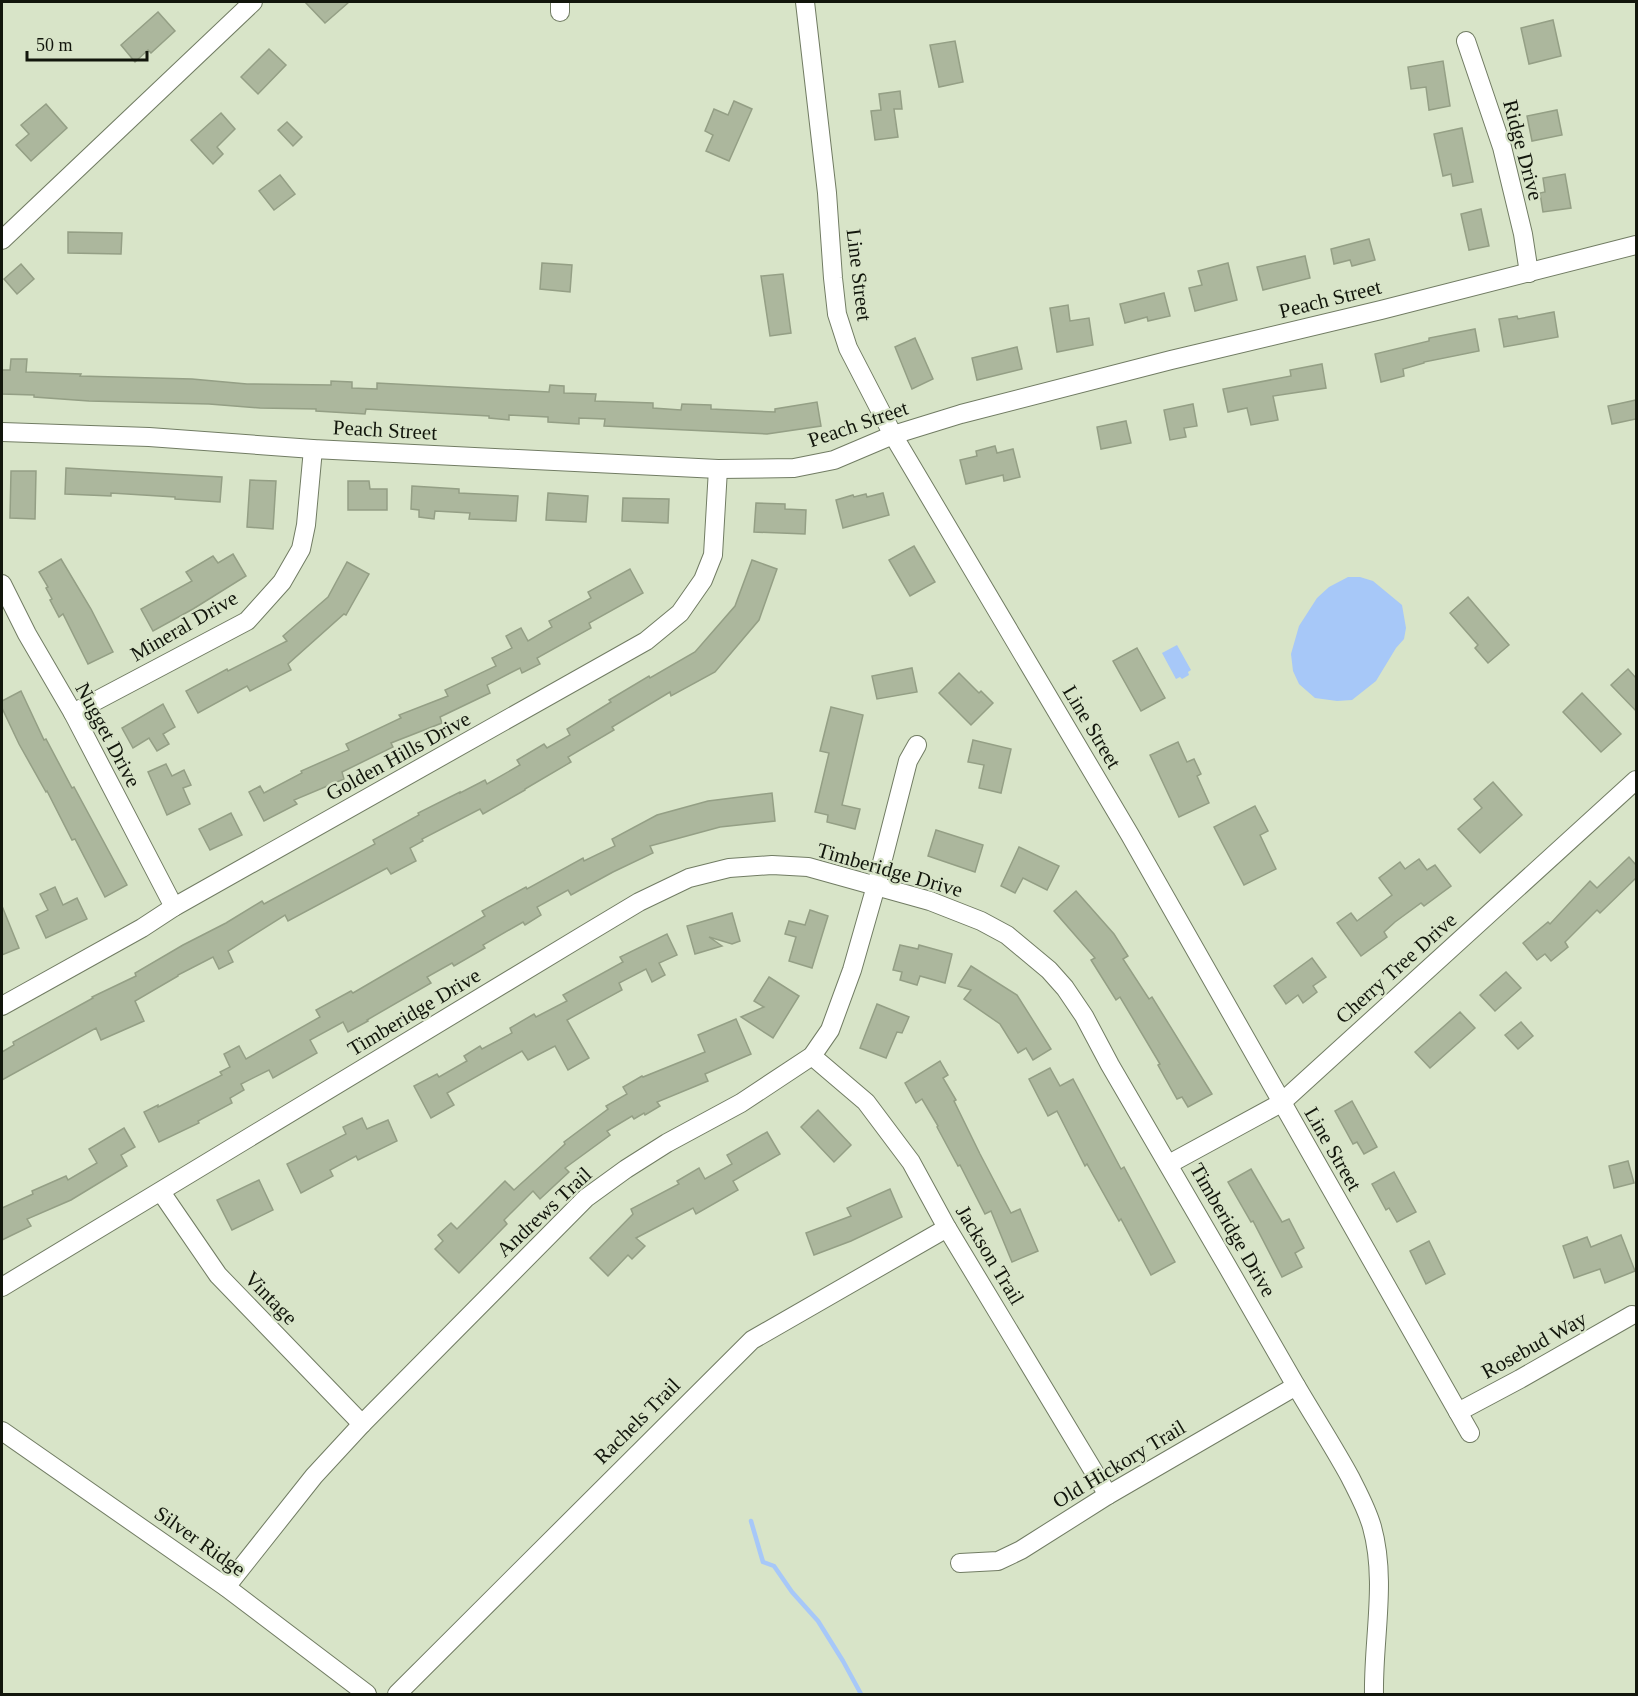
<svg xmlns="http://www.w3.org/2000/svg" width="1638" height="1696" font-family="'Times New Roman',serif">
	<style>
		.water { fill: #a7c8f8 }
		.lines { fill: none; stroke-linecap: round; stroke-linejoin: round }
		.stream { stroke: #a7c8f8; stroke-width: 4.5 }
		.building { fill: #acb79d; stroke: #949f85; stroke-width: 1.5 }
		.minor-casing { stroke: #717c63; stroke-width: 20 }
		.minor { stroke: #fff; stroke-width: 18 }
		.labels { text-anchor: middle; stroke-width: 4.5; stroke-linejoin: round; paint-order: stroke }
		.street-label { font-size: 21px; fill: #12160c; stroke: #d8e4c8 }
	</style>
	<rect width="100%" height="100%" fill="#d8e4c8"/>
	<g class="water">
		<polygon points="1348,577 1360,577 1373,581 1402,605 1406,628 1404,639 1396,648 1376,681 1352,700 1337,701 1315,698 1299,684 1293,671 1291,654 1299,626 1317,598 1329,587"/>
		<polygon points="1177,645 1191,670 1188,672 1189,675 1182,679 1180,677 1176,679 1162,653"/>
	</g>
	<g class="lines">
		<polyline class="stream" points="751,1521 763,1562 774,1566 792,1592 818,1621 843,1661 861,1694"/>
	</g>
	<g class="building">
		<polygon points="305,2 349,2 325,23"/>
		<polygon points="158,12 175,31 151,53 148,50 135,62 121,45"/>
		<polygon points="1553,20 1561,56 1529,64 1521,28"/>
		<polygon points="955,41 963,82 939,87 930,45"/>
		<polygon points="269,49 286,65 258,94 241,77"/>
		<polygon points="1443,61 1450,106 1429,110 1426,87 1411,89 1408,67"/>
		<polygon points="900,91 902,109 894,109 898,137 875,140 871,111 881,110 879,94"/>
		<polygon points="734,101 752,109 729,161 706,151 713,135 705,131 714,109 728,115"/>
		<polygon points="46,104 67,128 31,161 16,145 29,134 21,125"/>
		<polygon points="1557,110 1562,135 1532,141 1527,116"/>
		<polygon points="221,113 235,129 217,147 223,154 213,164 191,140"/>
		<polygon points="287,122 302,137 293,146 278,130"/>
		<polygon points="1462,128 1473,182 1453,186 1451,174 1443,176 1434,134"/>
		<polygon points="1565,174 1571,208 1543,212 1540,193 1545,192 1543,178"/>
		<polygon points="280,175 295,194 274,210 259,191"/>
		<polygon points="1481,209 1489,246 1469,250 1461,214"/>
		<polygon points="68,232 122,233 121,254 68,253"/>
		<polygon points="1369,239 1375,260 1352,266 1350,260 1334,264 1331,249"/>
		<polygon points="1305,256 1310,278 1263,290 1257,267"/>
		<polygon points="542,263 572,265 570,292 540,289"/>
		<polygon points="1228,263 1237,300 1195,311 1189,288 1202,285 1198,271"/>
		<polygon points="21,264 34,279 17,294 4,279"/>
		<polygon points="783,274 791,333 770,336 761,276"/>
		<polygon points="1164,293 1170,316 1148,321 1147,317 1125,323 1120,304"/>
		<polygon points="1068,305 1070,321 1089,318 1093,345 1057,352 1050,308"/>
		<polygon points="1554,312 1558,337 1504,347 1499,319 1517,316 1518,319"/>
		<polygon points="1475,329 1479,351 1424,362 1424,363 1403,369 1404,376 1381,382 1375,354 1429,341 1429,338"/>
		<polygon points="915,338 933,379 912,389 895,347"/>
		<polygon points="1017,347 1022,369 977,380 972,358"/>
		<polygon points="11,359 27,359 26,372 81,374 80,376 192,379 247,384 331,385 331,381 352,382 352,388 377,389 377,383 549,392 550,385 564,386 564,393 596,394 595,401 653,403 653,408 681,410 682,404 711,405 711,409 775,412 775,409 817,402 821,426 767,434 604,426 605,419 579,418 579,424 548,422 548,417 509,415 509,420 489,418 489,416 366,409 365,414 316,411 316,409 260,408 209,404 89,401 34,397 34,395 2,394 2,370 10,370"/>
		<polygon points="1322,364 1326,388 1273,396 1278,420 1251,425 1247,408 1228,412 1223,389 1291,376 1290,370"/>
		<polygon points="1636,400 1636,419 1612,424 1608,406"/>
		<polygon points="1193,404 1197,426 1184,428 1186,437 1170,440 1164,410"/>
		<polygon points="1126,421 1131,443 1101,449 1097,427"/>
		<polygon points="995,446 997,453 1013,449 1020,477 1004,481 1003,475 966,484 960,460 977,456 976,451"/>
		<polygon points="66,468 222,477 220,502 175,499 175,497 111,493 111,496 65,494"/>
		<polygon points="11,471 36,471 35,519 10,518"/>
		<polygon points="250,480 276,481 273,529 247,527"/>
		<polygon points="348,481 369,481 370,489 387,489 387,510 348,510"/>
		<polygon points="412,486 459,489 459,493 518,496 516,521 469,519 470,513 435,511 434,519 419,517 419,510 411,509"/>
		<polygon points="548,493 588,496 586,522 546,520"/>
		<polygon points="883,493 889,515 843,528 836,500 853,495 854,497 866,494 867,497"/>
		<polygon points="623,498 669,499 668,523 622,521"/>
		<polygon points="756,503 785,504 785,509 806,510 805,534 754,532"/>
		<polygon points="914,546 935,582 910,596 889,560"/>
		<polygon points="233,554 246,576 193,609 153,631 141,609 192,581 186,572 213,556 218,563"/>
		<polygon points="61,559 91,609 113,652 88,664 63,614 59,617 50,600 52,599 46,588 48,587 39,572"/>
		<polygon points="752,560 777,569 759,620 715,672 671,696 670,692 612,727 614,730 568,757 571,762 525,789 525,790 483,814 480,809 422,839 423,841 410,848 416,861 391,874 387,868 288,921 285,915 228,951 233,962 219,969 213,957 178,975 178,976 135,1001 144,1021 101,1040 96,1028 2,1080 2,1052 14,1045 13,1042 93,998 92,997 136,976 135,973 183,945 226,923 262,901 264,904 375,844 373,840 419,815 418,813 460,792 460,793 485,780 487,784 520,765 517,760 544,744 547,748 570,735 567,729 611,702 609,700 649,676 650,678 695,652 735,606"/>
		<polygon points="347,562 369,574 346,615 344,614 288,664 291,670 250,691 247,686 198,713 186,691 227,669 228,671 287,641 283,636 328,597"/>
		<polygon points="630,569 643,593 589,623 591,628 537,658 540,664 522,673 520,668 487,685 490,693 440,717 442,723 391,743 393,747 342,772 344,779 294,800 297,804 264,821 249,792 260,786 264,793 302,773 301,771 349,750 346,744 401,718 399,715 448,696 445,690 496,666 492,658 512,648 506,636 521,628 528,641 552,627 549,621 591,598 588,592"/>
		<polygon points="1468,597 1509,645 1488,663 1475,648 1478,645 1450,613"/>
		<polygon points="1137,648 1165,698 1141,711 1113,661"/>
		<polygon points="912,668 917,692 877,699 872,676"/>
		<polygon points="1628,669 1636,678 1636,711 1611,685"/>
		<polygon points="959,673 979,693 981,691 993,703 971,725 939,693"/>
		<polygon points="21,691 44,740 46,739 72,788 74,787 127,885 105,897 75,839 72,840 47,791 46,792 19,744 2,708 2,701"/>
		<polygon points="1582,693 1621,734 1601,752 1563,712"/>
		<polygon points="163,704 175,727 163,734 169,744 157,751 149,738 133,748 122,728"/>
		<polygon points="831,707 863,715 842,805 860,809 855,829 827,822 828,815 815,812 829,753 820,751"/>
		<polygon points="973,740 1011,749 1001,793 979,788 984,765 968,762"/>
		<polygon points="1178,742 1187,762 1194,759 1201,774 1197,776 1209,803 1179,817 1150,755"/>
		<polygon points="166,764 172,776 184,770 191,785 183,788 190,804 167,815 148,772"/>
		<polygon points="1493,782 1522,815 1480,853 1458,829 1482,808 1474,799"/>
		<polygon points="772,793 775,821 720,827 650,846 653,853 613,872 571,895 568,890 537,907 541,915 525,925 523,922 483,945 485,948 454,966 452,963 427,977 431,983 367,1020 368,1021 348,1032 343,1022 310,1040 317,1053 273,1078 269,1070 241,1084 244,1090 230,1098 232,1103 198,1121 199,1123 159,1142 144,1112 158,1105 158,1107 222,1075 220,1072 230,1067 224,1054 239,1046 246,1059 320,1017 316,1010 351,991 353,993 485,916 482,911 526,887 527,889 583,858 584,861 615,846 612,839 657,815 708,801"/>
		<polygon points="1255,806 1268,831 1260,835 1276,869 1244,885 1214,827"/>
		<polygon points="231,813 242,835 210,850 199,829"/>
		<polygon points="936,830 983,845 975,872 928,856"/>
		<polygon points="1019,847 1059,866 1047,890 1023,878 1015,893 1001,886"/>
		<polygon points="1629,857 1636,865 1636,878 1600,913 1597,910 1565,942 1568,947 1551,961 1545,954 1537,960 1523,943 1548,922 1550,924 1590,881 1597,888"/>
		<polygon points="1419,859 1427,870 1435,865 1451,886 1424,906 1421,903 1395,922 1384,932 1387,937 1361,956 1337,923 1351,913 1357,921 1392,895 1379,878 1400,862 1405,869"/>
		<polygon points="55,887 63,905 77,898 87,919 46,938 36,916 48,910 40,894"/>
		<polygon points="1076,891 1114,934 1128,956 1123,959 1149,999 1152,997 1212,1094 1188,1107 1182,1097 1177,1099 1158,1065 1160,1064 1120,997 1116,1000 1091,960 1095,958 1054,911"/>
		<polygon points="2,906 19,948 2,955"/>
		<polygon points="810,910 828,916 812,968 789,961 796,937 785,934 789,921 805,925"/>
		<polygon points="732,913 740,941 732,944 709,937 722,946 695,954 687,926"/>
		<polygon points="667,934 677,955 659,963 665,975 652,982 646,969 619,983 622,990 567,1020 589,1058 568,1070 555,1046 528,1060 522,1051 447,1093 454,1105 431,1118 414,1086 437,1074 439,1077 467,1061 464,1056 480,1046 482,1049 512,1033 510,1028 534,1014 536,1017 567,1001 563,995 623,962 620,957"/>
		<polygon points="900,945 918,949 919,945 952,954 945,983 920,976 917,985 900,980 902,972 893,970"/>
		<polygon points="1312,958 1326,977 1313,986 1317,992 1303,1003 1298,995 1286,1004 1274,986"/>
		<polygon points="971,966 1017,995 1051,1049 1033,1060 1026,1048 1018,1053 1000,1024 964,999 971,990 958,986"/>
		<polygon points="1506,972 1521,988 1495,1011 1480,995"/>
		<polygon points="769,977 799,996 773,1038 741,1017 764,1007 754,1001"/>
		<polygon points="877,1004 909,1017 902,1033 897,1032 886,1058 860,1048"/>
		<polygon points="1460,1012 1475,1028 1430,1068 1415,1052"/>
		<polygon points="736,1019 751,1054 705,1074 708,1081 657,1102 660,1106 645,1115 644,1113 634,1119 632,1116 607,1131 610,1135 565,1168 569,1172 540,1199 533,1191 504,1220 507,1224 459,1273 435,1249 443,1241 438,1235 451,1223 457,1229 505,1181 514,1190 565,1144 564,1142 608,1109 606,1106 627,1094 623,1087 642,1076 643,1077 705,1052 698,1035"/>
		<polygon points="1521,1022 1533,1036 1518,1049 1505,1035"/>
		<polygon points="940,1061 948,1075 943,1078 956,1100 954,1101 980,1154 1011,1213 1020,1209 1038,1251 1012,1262 991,1211 985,1214 960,1165 958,1166 937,1127 938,1126 922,1099 916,1103 905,1083"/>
		<polygon points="1050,1068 1060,1086 1073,1079 1121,1169 1124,1167 1175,1262 1151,1275 1121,1219 1119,1221 1087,1164 1085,1166 1057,1111 1048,1116 1029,1079"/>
		<polygon points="1352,1101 1377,1147 1364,1154 1357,1142 1353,1144 1335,1111"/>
		<polygon points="818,1110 851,1145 834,1162 801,1127"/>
		<polygon points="362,1118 367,1129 388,1120 397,1141 358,1160 356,1156 330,1170 333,1176 301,1193 287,1164 346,1134 343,1127"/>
		<polygon points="124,1128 135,1147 121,1155 127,1166 71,1200 27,1219 31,1226 2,1240 2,1208 33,1194 32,1191 66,1176 68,1180 97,1163 89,1149"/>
		<polygon points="767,1132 780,1154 733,1181 738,1190 696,1214 693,1208 636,1238 645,1246 632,1259 628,1255 608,1276 590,1258 633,1214 631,1209 679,1184 677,1181 699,1168 705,1179 732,1164 727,1155"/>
		<polygon points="1628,1161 1634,1183 1614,1188 1609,1166"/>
		<polygon points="1251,1169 1282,1222 1289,1219 1304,1248 1295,1253 1302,1267 1282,1277 1253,1221 1251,1222 1228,1182"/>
		<polygon points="1394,1172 1416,1212 1397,1222 1389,1208 1386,1210 1372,1184"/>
		<polygon points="259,1180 273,1210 232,1230 217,1200"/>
		<polygon points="890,1189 902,1217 851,1241 814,1255 806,1233 851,1216 847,1208"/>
		<polygon points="1621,1235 1635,1271 1605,1283 1600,1269 1574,1278 1563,1246 1587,1237 1591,1247"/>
		<polygon points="1429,1241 1445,1274 1426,1284 1410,1251"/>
	</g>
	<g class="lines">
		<defs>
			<g id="minor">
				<polyline points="560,2 560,12"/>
				<polyline points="805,2 827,193 833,278 837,314 848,348 893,435 1130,835 1470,1433"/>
				<polyline points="1466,41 1502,147 1523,234 1529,273"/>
				<polyline points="2,240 253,2"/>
				<polyline points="2,432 149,437 313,449 718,469 794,468 834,460 893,435 961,414 1171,360 1381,310 1636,245"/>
				<polyline points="2,584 27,634 73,713 174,907"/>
				<polyline points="73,713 247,621 282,582 301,549 306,525 313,449"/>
				<polyline points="2,1006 142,928 174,907 646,641 680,613 703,580 713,555 718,469"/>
				<polyline points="812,1056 866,1102 911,1162 947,1228 1108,1495"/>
				<polyline points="1169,1164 1281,1103 1636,780"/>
				<polyline points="161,1192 218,1275 362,1424"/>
				<path d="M2,1287L584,935L639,902L689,878L729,868L772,865L808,867L930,901L981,921L1007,935L1049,970L1065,988L1084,1016L1110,1065C1171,1169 1232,1274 1292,1379C1311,1412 1332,1444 1350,1477C1358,1493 1367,1509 1372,1527C1387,1581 1373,1639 1374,1694"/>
				<polyline points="1458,1412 1520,1379 1632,1315"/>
				<polyline points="2,1431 226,1587 367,1694"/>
				<polyline points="960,1563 998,1561 1021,1550 1108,1495 1296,1386"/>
				<polyline points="226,1587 314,1476 362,1424 586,1198 626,1169 667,1143 741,1103 812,1056 830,1030 852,970 876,886 908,761 917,745"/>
				<polyline points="397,1694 752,1340 947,1228"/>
			</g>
		</defs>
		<use href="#minor" class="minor-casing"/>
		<use href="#minor" class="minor"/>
	</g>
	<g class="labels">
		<g class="street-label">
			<text transform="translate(1523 150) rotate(75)" y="7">Ridge Drive</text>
			<text transform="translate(859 275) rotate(83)" y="7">Line Street</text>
			<text transform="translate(1330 299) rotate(-14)" y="7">Peach Street</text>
			<text transform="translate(858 424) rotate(-19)" y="7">Peach Street</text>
			<text transform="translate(385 430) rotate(3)" y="7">Peach Street</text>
			<text transform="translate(184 626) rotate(-30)" y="7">Mineral Drive</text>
			<text transform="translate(1092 727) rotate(59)" y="7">Line Street</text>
			<text transform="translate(108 735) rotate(62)" y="7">Nugget Drive</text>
			<text transform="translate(398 756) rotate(-29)" y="7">Golden Hills Drive</text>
			<text transform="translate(890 870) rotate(16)" y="7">Timberidge Drive</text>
			<text transform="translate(1396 968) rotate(-42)" y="7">Cherry Tree Drive</text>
			<text transform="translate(414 1012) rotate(-31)" y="7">Timberidge Drive</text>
			<text transform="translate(1333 1149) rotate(60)" y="7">Line Street</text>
			<text transform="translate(544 1212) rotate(-43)" y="7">Andrews Trail</text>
			<text transform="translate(1233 1230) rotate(60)" y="7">Timberidge Drive</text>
			<text transform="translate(990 1255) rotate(59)" y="7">Jackson Trail</text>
			<text transform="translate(271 1298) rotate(46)" y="7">Vintage</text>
			<text transform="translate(1534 1345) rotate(-29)" y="7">Rosebud Way</text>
			<text transform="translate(637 1421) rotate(-45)" y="7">Rachels Trail</text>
			<text transform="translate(1119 1464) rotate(-31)" y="7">Old Hickory Trail</text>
			<text transform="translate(200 1541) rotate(35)" y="7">Silver Ridge</text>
		</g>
	</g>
	<rect width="1638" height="1696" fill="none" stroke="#12160c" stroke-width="6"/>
	<path d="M27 51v9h120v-9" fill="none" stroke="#12160c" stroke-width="3"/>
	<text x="36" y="51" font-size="18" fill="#12160c" stroke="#d8e4c8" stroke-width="4.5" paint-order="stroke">50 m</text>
</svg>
